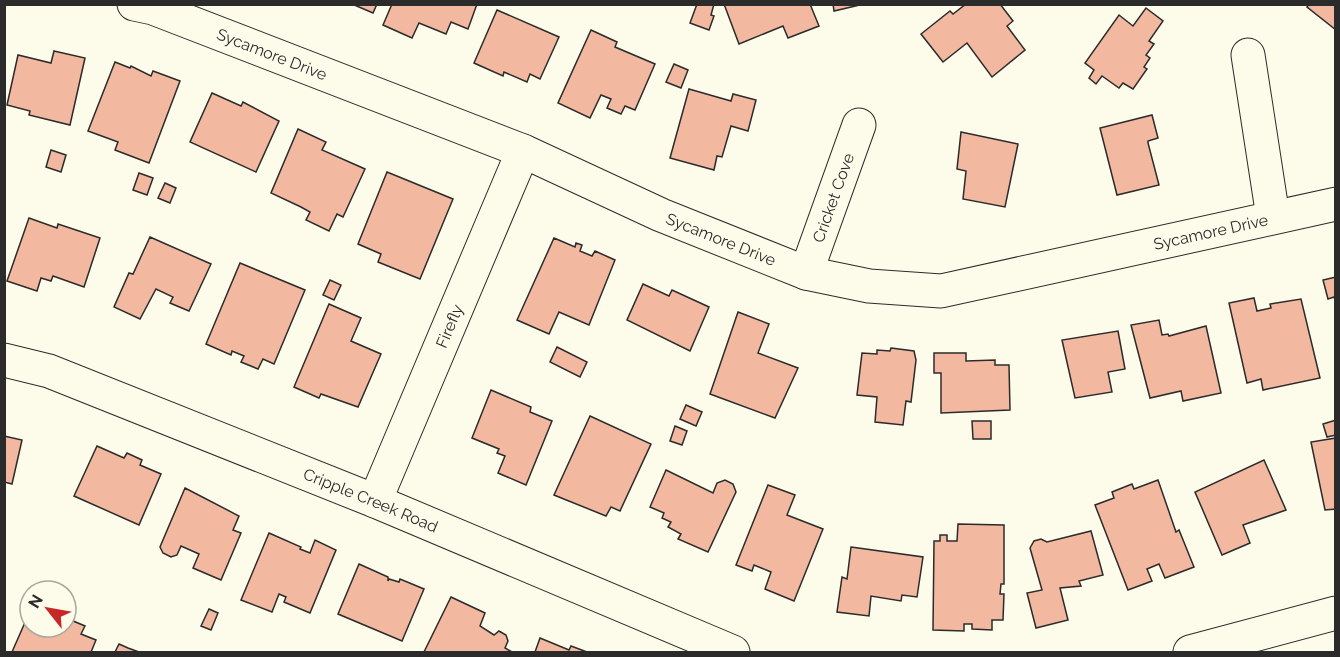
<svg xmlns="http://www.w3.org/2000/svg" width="1340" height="657" font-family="Raleway,sans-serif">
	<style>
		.building { fill: #f2b8a0; stroke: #2b2b2b; stroke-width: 1.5 }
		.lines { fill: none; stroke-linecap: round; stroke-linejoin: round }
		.minor-casing { stroke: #2b2b2b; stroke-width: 35 }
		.minor { stroke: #fdfbea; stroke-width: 33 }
		.labels { text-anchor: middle; stroke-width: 4.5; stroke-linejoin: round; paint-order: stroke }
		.street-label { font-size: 16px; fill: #2b2b2b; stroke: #fdfbea }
	</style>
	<rect width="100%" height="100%" fill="#fdfbea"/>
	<g class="building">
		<polygon points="352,4 377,4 373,13"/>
		<polygon points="392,4 477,4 468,29 451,22 446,34 419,23 412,38 383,25"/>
		<polygon points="697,4 714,4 711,15 714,16 709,30 690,23"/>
		<polygon points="724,4 810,4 819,26 788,38 783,26 739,44"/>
		<polygon points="833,4 864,4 834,11"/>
		<polygon points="966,4 1000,4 1013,21 1007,26 1025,50 992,77 967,43 943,62 921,34 950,11 953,14"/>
		<polygon points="1309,4 1336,4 1336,30 1307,7"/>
		<polygon points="1146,8 1163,21 1149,41 1154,44 1146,55 1150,58 1144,67 1147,69 1133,89 1123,83 1119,88 1102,76 1096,84 1089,78 1094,70 1085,63 1119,15 1133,26"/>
		<polygon points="497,10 559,37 540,79 530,74 527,82 504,72 503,76 474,63"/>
		<polygon points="591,30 617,42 615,47 655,64 635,110 625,106 621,114 607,108 611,99 601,95 590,118 558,103"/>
		<polygon points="54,51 85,58 70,125 29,115 30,111 7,105 18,55 51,63"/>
		<polygon points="115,62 130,68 131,66 151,76 153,71 180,81 149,163 115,150 118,142 88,131"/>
		<polygon points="674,64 688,70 681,88 666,82"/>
		<polygon points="689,89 731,101 733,94 756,100 748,131 731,126 722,157 717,156 714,170 670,158"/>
		<polygon points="212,93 241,106 243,102 279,121 256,172 190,142"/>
		<polygon points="1152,115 1158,138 1148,141 1148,143 1159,185 1117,195 1100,128"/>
		<polygon points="298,129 326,142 322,150 365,169 343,217 337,214 329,231 306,220 310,212 301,207 271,193"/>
		<polygon points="961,132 1018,144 1005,207 963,199 966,171 957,169"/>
		<polygon points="51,150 66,155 61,172 46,167"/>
		<polygon points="387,172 453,199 420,279 378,262 381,254 358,244"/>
		<polygon points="139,173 153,178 147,195 133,190"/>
		<polygon points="165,183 176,188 170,203 158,198"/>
		<polygon points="29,218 57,228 58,224 100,238 84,287 53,276 51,281 41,278 37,291 7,281"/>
		<polygon points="150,237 211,264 189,311 170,303 173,297 156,289 140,319 114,307 129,273 133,274"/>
		<polygon points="554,238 575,247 576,243 582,245 580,251 592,256 595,251 615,260 589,325 559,312 549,334 517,320"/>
		<polygon points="240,263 305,290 274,364 263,359 258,369 241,362 244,356 232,351 231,355 206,344"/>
		<polygon points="1336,277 1336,303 1334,297 1328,299 1323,280"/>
		<polygon points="330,280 341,285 334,300 323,295"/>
		<polygon points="643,284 669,296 672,290 709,307 690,351 627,320"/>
		<polygon points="1254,298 1257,311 1271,308 1270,304 1301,299 1320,378 1263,390 1261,379 1247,383 1229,303"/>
		<polygon points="329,304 361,318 351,341 381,354 358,407 321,394 319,398 294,387"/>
		<polygon points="738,312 769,324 758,353 798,368 775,418 710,394"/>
		<polygon points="1159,320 1162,335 1168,334 1169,336 1206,326 1221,393 1183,401 1181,391 1150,398 1131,325"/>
		<polygon points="1118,331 1125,369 1108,372 1112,392 1075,398 1062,340"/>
		<polygon points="557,347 587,362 580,377 550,362"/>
		<polygon points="891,348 914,351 916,360 911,402 906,401 903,425 875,422 877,397 857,395 862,353 877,354 877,350 890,351"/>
		<polygon points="934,353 966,353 966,361 995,360 995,365 1009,365 1010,410 941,413 941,373 934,373"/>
		<polygon points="491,390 531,407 530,412 552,421 526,485 498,473 505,456 497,453 499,449 472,438"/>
		<polygon points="686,405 702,412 696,426 680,419"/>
		<polygon points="590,416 651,444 620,511 611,507 606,516 554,495"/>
		<polygon points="1336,420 1336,435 1327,437 1323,424"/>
		<polygon points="972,421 991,421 991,439 973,439"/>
		<polygon points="675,426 687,431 682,445 670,441"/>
		<polygon points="4,436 22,440 12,484 4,482"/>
		<polygon points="1336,438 1336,509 1325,510 1311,442"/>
		<polygon points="97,446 124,458 127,453 142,460 140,465 161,474 139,525 74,496"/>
		<polygon points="1264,460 1286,510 1243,525 1250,543 1222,555 1195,492"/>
		<polygon points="666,470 713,493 717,483 725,480 733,484 736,492 708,552 678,539 681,534 668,527 671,522 662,518 664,513 650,507"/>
		<polygon points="1158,480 1176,532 1179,530 1194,567 1165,578 1159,564 1147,569 1152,581 1128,590 1095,505 1114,498 1112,492 1132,484 1134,489"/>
		<polygon points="768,485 795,495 787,515 823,529 794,601 765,589 771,572 754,565 752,571 736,565"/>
		<polygon points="185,488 239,516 233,530 241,533 221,580 193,568 199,554 181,546 177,555 171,557 163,553 160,547"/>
		<polygon points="958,524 1004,525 1004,584 1001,584 1000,594 1004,594 1003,620 992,620 992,630 972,629 972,624 964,624 964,631 933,630 934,541 940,541 940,535 947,535 947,541 957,541"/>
		<polygon points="1091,531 1103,575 1079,581 1081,586 1060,588 1068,620 1036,628 1027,593 1042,590 1030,548 1034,541 1041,539 1047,542"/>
		<polygon points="269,533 301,547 300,549 310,553 315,540 336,550 310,613 284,602 286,597 279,594 272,612 241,600"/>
		<polygon points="851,547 923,557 917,597 902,595 901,601 871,596 869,616 837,612 842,577 847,579"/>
		<polygon points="359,564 388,577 388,581 389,579 399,582 400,579 424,589 402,641 338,614"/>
		<polygon points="451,597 485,613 480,626 494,635 499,631 506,635 508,641 505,648 512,652 424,652"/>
		<polygon points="209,609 218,613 211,630 201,626"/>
		<polygon points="30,611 30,627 66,627 66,618 85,626 81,634 96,640 91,652 12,652"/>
		<polygon points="540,638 569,650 571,646 587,652 535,652"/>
		<polygon points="119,644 128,648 139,652 115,652"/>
	</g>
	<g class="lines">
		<defs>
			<g id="minor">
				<path id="s1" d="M134,4L153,8L523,151L661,215L806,273L869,286L941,291L1336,204"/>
				<polyline points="1248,55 1273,217"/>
				<path id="s2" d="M806,273L859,125"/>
				<path id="s3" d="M4,360L49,371L375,501L733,652"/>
				<path id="s4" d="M375,501L523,151"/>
				<polyline points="1190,652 1336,613"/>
			</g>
		</defs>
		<use href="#minor" class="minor-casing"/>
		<use href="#minor" class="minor"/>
	</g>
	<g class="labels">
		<g class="street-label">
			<text dy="6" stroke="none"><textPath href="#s1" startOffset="147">Sycamore Drive</textPath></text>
			<text dy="6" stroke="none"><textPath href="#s2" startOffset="80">Cricket Cove</textPath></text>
			<text dy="6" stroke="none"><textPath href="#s1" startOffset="1137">Sycamore Drive</textPath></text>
			<text dy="6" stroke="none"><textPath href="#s1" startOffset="633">Sycamore Drive</textPath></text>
			<text dy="6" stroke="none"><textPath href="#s4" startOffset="190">Firefly</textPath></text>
			<text dy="6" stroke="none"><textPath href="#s3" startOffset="393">Cripple Creek Road</textPath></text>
		</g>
	</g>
	<rect width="1340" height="657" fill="none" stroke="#2b2b2b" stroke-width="12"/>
	<g transform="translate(48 609) rotate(301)"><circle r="28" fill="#fdfbea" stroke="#a9a89e" stroke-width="1.5"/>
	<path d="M0-4.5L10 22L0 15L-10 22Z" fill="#c62828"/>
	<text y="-9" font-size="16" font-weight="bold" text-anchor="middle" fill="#2b2b2b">N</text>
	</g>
</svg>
